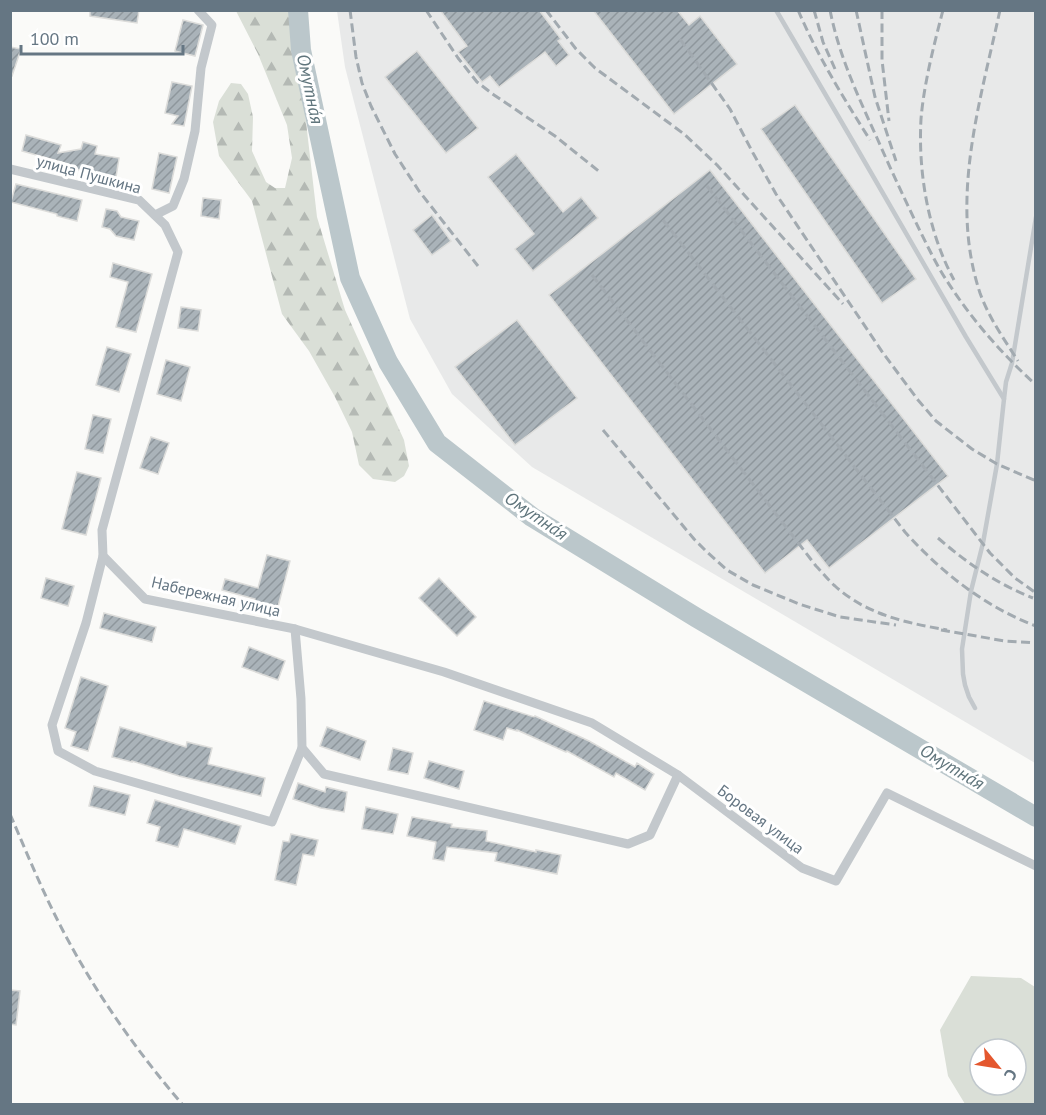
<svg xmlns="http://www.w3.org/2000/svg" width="1046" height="1115" font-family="'PT Sans',sans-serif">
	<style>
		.built { fill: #e8e9e9 }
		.grass { fill: #dadfd7; fill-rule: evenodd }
		.forest { fill: url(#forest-firs) }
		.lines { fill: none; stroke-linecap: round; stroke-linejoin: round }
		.river { stroke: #bbc7cb; stroke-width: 20 }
		.building { fill: url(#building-hatch); stroke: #dcdcda; stroke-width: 1.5 }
		.service { stroke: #c3c8cc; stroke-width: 4.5 }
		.minor { stroke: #c3c8cc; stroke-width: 9 }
		.rail { stroke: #a2aab0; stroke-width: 3; stroke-dasharray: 9 4.5; stroke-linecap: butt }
		.labels { text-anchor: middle; stroke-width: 6; stroke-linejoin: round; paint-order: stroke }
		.street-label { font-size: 16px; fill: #657683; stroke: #fff }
		.water-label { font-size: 18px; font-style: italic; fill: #60757c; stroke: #fff }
	</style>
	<defs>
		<pattern id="forest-firs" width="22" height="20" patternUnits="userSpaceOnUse" patternTransform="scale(1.5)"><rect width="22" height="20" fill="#dadfd7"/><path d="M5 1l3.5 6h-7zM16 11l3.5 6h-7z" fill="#b4b9b4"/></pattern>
		<pattern id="building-hatch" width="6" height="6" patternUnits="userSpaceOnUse" patternTransform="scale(1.5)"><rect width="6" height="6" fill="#aab3b9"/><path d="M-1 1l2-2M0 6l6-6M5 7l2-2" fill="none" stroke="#8e969c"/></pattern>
	</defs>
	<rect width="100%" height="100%" fill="#fafaf8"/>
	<polygon class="built" points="337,11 1035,11 1035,763 532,467 452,394 410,319 345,67"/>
	<path class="grass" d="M971,976L1021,978L1035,987V1104H965L948,1076L940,1030ZM980,1049H1016V1085H980Z"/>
	<polygon class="forest" points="236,11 291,11 297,44 317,217 345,310 404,440 409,466 404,476 395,482 373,479 359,465 352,432 335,397 309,351 282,314 252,201 219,156 213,122 219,101 231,83 241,84 248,94 253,117 252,151 266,182 275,188 285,188 292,158 287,125 258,54"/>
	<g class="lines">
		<polyline class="river" points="298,10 301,50 350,278 388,362 437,443 532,517 697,618 1036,817"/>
	</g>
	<g class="building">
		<polygon points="90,10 139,10 137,23 90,16"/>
		<polygon points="440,10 539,10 561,39 558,41 569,55 556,66 545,52 499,87 490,76 482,82 458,52 467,46"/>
		<polygon points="593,10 677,10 689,25 700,16 737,64 674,114"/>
		<polygon points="183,20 203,25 195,56 175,51"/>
		<polygon points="10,47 21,49 12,76 10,75"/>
		<polygon points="417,51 478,128 446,153 385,77"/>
		<polygon points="172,82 192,86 184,126 172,124 178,116 165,113"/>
		<polygon points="795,105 916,279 882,303 761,129"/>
		<polygon points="26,135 61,145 58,153 81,149 83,142 97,146 95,154 119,158 116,177 87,172 65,166 65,163 22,151"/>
		<polygon points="159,153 177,157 169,193 152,189"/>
		<polygon points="516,154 563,212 581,197 598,218 533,271 515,249 534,234 488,177"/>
		<polygon points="710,170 948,476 829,568 807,540 765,573 549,295"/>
		<polygon points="16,184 82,200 77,221 57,216 57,214 11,202"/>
		<polygon points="203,198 221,200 219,219 201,216"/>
		<polygon points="106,209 117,211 121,217 139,221 134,240 116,236 110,229 102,227"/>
		<polygon points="432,215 451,241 432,255 413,230"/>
		<polygon points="113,263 152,274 136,332 116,327 128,282 110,277"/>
		<polygon points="181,307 201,310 198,331 178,328"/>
		<polygon points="517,320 577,398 515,445 455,367"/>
		<polygon points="107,347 131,354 119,392 96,385"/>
		<polygon points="166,360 190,367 181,401 157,394"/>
		<polygon points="93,415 111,419 103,453 85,449"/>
		<polygon points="151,437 169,443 158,474 140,468"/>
		<polygon points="77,472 101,478 86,535 62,529"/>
		<polygon points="267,555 290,561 276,614 253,608 255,599 222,590 225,579 258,588"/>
		<polygon points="46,578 74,586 68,606 41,598"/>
		<polygon points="439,578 476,617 457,636 419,598"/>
		<polygon points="104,613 156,627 152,642 100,628"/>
		<polygon points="249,647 285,661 278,680 242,667"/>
		<polygon points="81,677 108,686 88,751 71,746 76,732 65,728"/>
		<polygon points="484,701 534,717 535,716 589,741 635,767 637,763 654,774 645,790 616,773 614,777 567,751 566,752 517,730 517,731 507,728 503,740 474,730"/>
		<polygon points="120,727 186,747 187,742 212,748 208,764 265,778 261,796 179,776 132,761 132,762 112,757"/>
		<polygon points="327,727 366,741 360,760 320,746"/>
		<polygon points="393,748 413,753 408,774 388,770"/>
		<polygon points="429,761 464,771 459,789 424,778"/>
		<polygon points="298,783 325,792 326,787 347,792 344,812 321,808 293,799"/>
		<polygon points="94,786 130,795 125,815 89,806"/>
		<polygon points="155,800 241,826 235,844 184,829 178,847 156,841 160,827 147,823"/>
		<polygon points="366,807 398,814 393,834 362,829"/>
		<polygon points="412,817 452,824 451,827 487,831 486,841 536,852 536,850 561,855 557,874 495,861 497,853 447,847 444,861 433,859 436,842 407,836"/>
		<polygon points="291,834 318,840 314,856 303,854 296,885 275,880 283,841 289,842"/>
		<polygon points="10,990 20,991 16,1025 10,1024"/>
	</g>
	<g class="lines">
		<g class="service">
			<polyline points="776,10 855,145 966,337 1004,399 997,464 983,543 971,591 962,649 963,674 965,685 969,697 975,708"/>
			<polyline points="1004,399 1006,382 1012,363 1036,217"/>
		</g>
		<g class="minor">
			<polyline points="10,169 139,200 165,225 178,252 102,530 103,556 145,599 295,629 444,672 592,723 678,775 802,868 836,881 887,793 1036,866"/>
			<polyline points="155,215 173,206 184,179 195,131 201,68 212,25 198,10"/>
			<polyline points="103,556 86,623 52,725 58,751 95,771 272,822 302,748"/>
			<polyline points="295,629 301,699 302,748 324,774 628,844 650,835 678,775"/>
		</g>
		<g class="rail">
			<polyline points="350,10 356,57 362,83 371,106 395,154 419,191 478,266"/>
			<polyline points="426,10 458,58 477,82 494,95 555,136 601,173"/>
			<polyline points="546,10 576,49 595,68 684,134 717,165 843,304"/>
			<path d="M798,10C818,57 843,97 870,140"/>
			<polyline points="814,10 823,42 835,69"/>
			<path d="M830,10C839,56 858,96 877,138C891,170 906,202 921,233C929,249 937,266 947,281C972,320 1002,354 1036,385"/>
			<polyline points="856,10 875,97 896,161"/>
			<polyline points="882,10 882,60 889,121"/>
			<path d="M943,10C934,45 924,83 921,119C918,172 928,232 954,280"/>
			<path d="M1000,10C980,103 949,200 980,293C989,318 1004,339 1018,361"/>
			<polyline points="680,39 730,109 753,153 776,194 883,353 918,400 936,421 972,449 997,464 1036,481"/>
			<polyline points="707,186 990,553 1015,578 1036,593"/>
			<path d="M663,220L905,532C941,572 985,607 1036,626"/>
			<path d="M592,275L816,566C823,573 828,580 835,586C867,615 907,623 947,630"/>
			<polyline points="603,430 694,539 706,551 727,570 753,585 799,604 840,617 896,625"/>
			<path d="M938,538C967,563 997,584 1033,598"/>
			<polyline points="941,630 1005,641 1036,643"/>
			<path d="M10,814C26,851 41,888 59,923C92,988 135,1049 182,1104"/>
		</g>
	</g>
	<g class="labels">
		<g class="street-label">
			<text transform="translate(89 174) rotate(15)" y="6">улица Пушкина</text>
			<text transform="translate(216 596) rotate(13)" y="6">Набережная улица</text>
			<text transform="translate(761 819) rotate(37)" y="6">Боровая улица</text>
		</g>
		<g class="water-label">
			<text transform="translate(310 89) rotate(78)" y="6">Омутна́я</text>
			<text transform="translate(536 516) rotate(34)" y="6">Омутна́я</text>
			<text transform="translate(952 767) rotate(31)" y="6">Омутна́я</text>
		</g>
	</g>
	<rect width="1046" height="1115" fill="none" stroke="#657683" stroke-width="24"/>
	<g transform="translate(998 1067) rotate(120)"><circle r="28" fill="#ffffff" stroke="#c1c8cd" stroke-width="1.5"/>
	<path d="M0-4.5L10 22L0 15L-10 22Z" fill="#e4572e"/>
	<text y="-9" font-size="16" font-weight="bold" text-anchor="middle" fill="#657683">С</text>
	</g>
	<path d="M21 45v9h162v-9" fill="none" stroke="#657683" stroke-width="3"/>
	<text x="30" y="45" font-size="18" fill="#657683" stroke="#ffffff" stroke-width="4.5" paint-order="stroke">100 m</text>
</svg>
